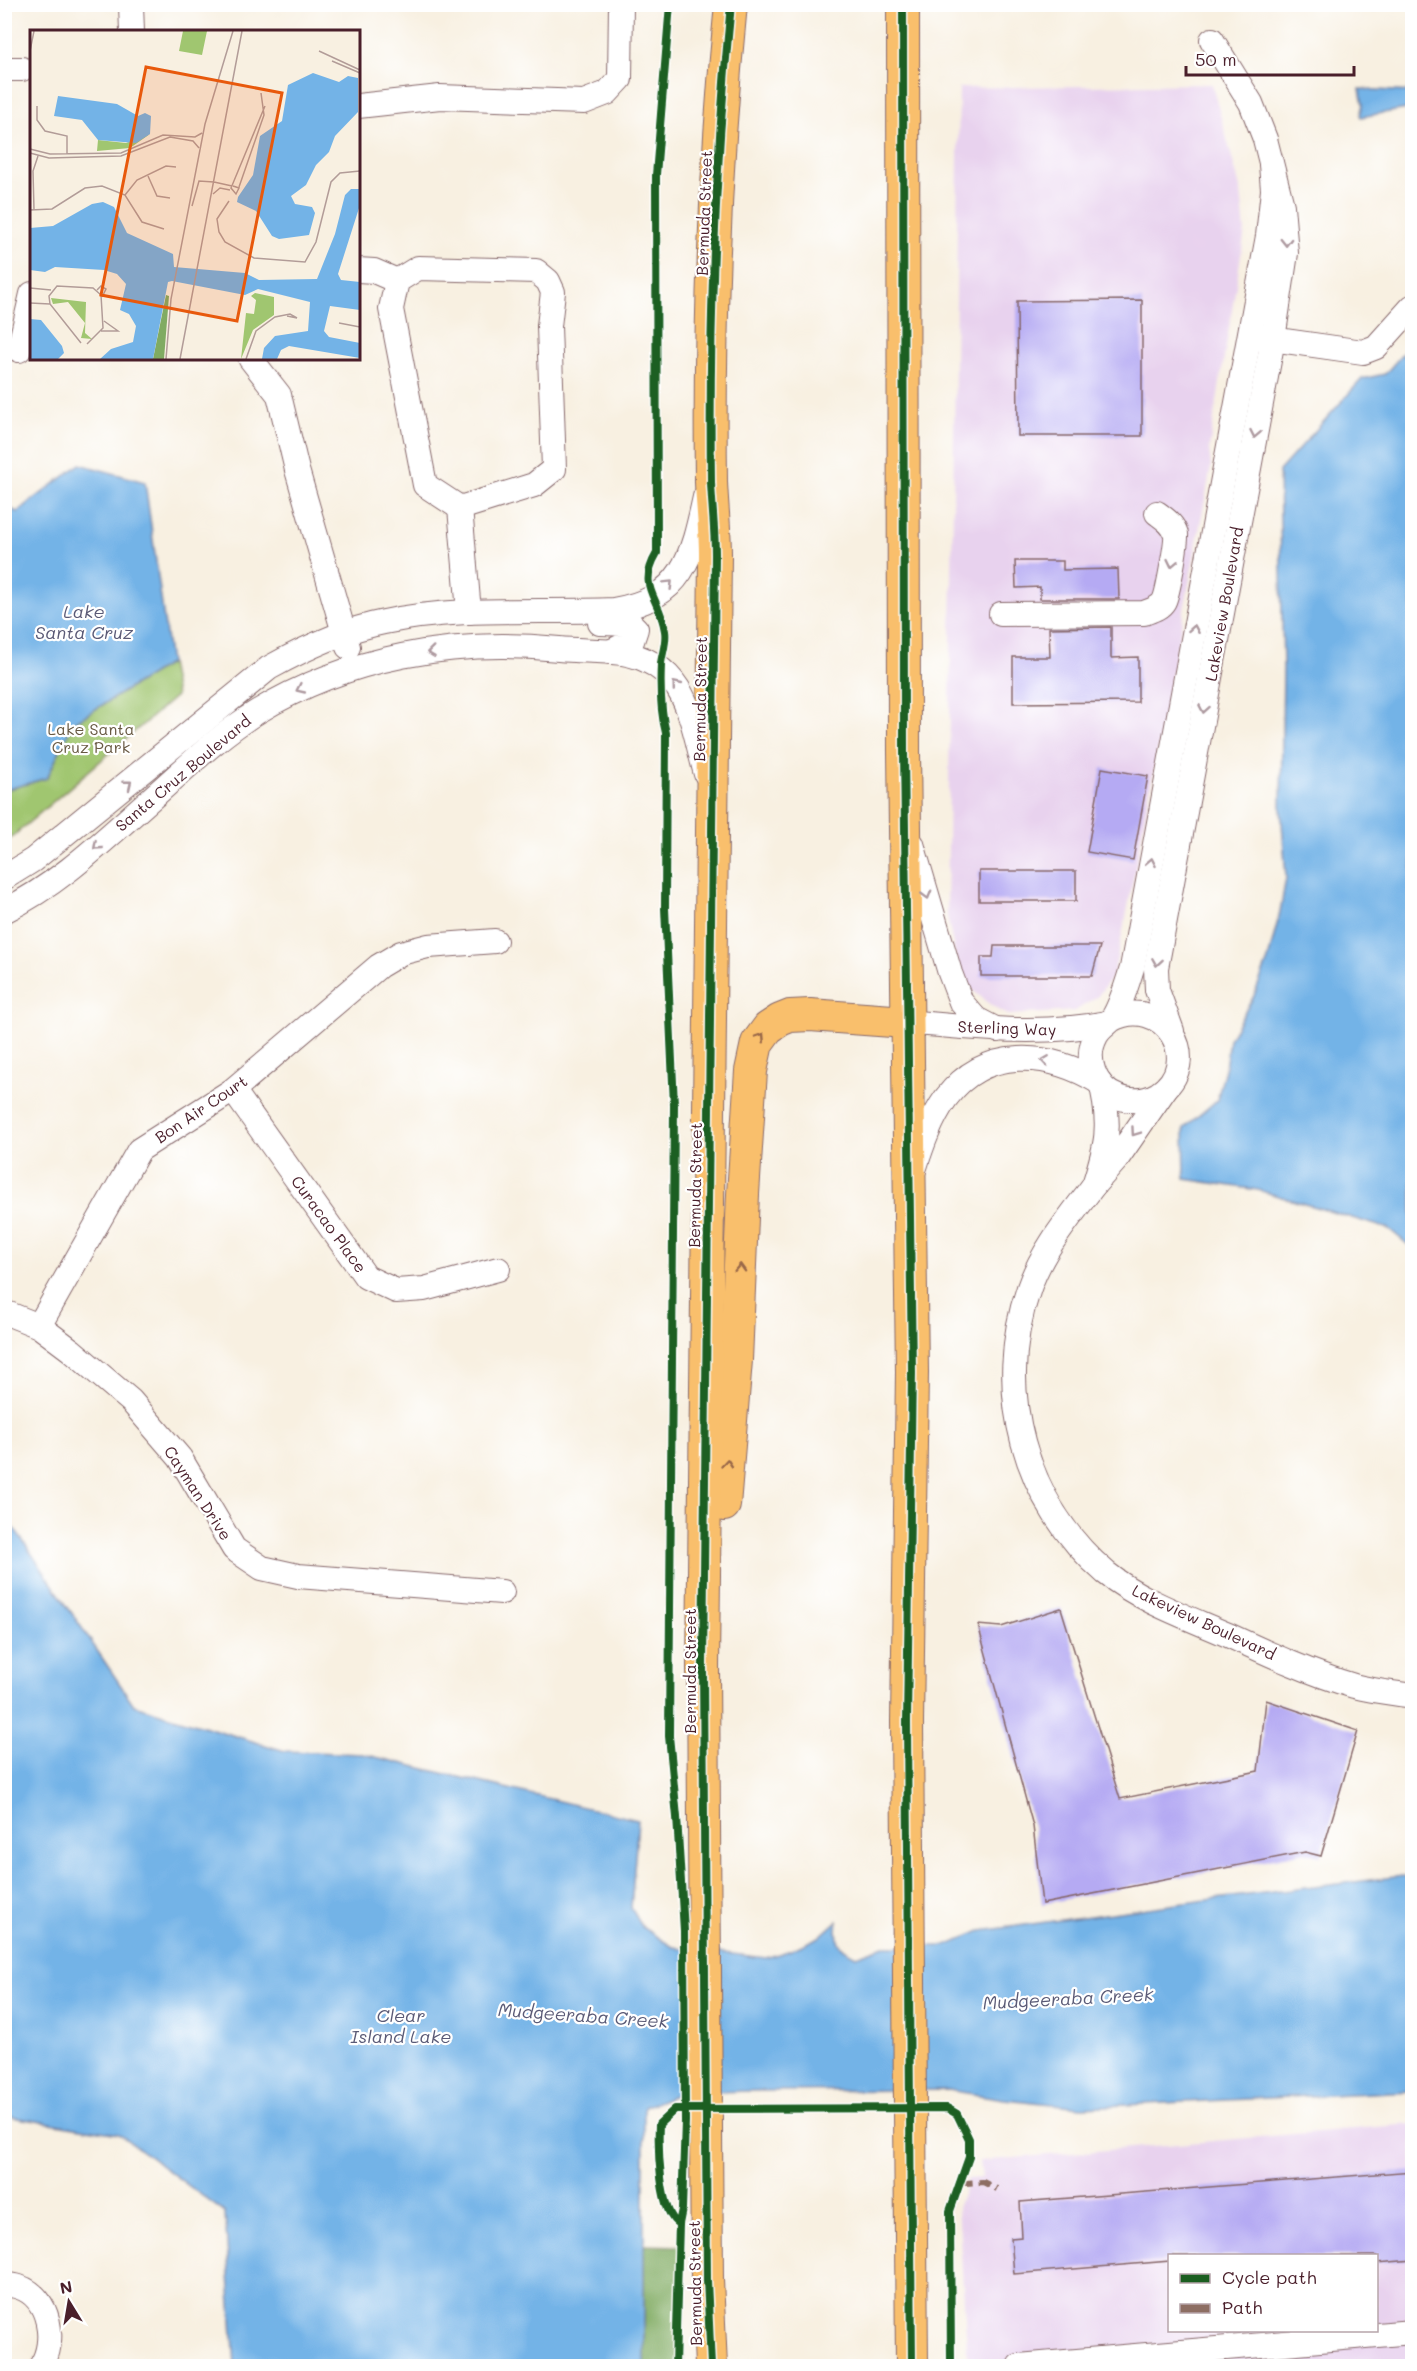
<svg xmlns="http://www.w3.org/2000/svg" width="1417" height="2371" font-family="Mali,sans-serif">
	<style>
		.built { fill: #e8d2ee; fill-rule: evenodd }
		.green { fill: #a0c670; stroke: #75724e; stroke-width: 1.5 }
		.forest { fill: #80ab62; stroke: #656546; stroke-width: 1.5 }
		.water { fill: #73b3e7; stroke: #5e6989; stroke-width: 1.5 }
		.building { fill: #b5aaf3 }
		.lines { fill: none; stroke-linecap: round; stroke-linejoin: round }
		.minor-casing { stroke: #87686b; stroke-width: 26 }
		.major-casing { stroke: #87686b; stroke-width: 34 }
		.minor { stroke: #fff; stroke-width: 24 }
		.major { stroke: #f9bf6c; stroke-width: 32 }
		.quiet { stroke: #8d6e63; stroke-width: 6; stroke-dasharray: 12 6; stroke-linecap: butt }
		.cycleway-casing { stroke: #fff; stroke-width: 11 }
		.cycleway { stroke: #1b5e20; stroke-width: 8 }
		.oneway { stroke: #ae9aa0 }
		.oneway2 { stroke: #996748 }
		.labels { text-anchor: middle; stroke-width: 4.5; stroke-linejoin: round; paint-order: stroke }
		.street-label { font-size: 16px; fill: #4a1f2b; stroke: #fff }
		.park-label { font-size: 16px; fill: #685943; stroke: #fff }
		.water-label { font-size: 18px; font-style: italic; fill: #5a5a76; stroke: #fff }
		.inset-road { fill: none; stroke: #b29c98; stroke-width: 1.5 }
		.view { fill: #e8590c; fill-opacity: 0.15; stroke: #e8590c; stroke-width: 3 }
		.inset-edge { fill: none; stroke: #4a1f2b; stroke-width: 3 }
	</style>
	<rect width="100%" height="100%" fill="#fff"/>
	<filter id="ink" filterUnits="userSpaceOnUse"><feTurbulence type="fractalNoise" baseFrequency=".0167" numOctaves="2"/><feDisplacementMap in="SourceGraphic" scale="12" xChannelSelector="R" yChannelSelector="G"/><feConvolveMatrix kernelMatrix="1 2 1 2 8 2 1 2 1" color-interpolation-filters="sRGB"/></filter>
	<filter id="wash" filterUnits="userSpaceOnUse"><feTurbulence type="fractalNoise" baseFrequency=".008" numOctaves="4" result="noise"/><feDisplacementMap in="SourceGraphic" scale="24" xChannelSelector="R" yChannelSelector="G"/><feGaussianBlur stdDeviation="1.35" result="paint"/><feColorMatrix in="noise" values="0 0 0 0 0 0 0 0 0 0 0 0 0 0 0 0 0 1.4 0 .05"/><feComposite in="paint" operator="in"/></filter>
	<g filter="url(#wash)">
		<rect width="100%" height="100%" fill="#f8f0e1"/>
		<g class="built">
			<polygon points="1212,84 1241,191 1245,231 1209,449 1211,467 1127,912 1113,975 1097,997 1075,1011 1008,1015 992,1006 970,988 957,963 947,916 959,88"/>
			<path d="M1412,2124V2366H968L958,2205L968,2179L982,2178L980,2161ZM1170,2256H1376V2330H1170Z"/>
		</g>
		<polygon class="green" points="170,663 176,696 5,843 5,790 47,778 73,723"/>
		<polygon class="forest" points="644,2245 682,2246 683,2366 644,2366"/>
		<g class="water">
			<polygon points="1360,89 1412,92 1412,108 1361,117 1360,115 1363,105"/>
			<polygon points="1412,343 1412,1248 1389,1229 1258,1190 1185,1179 1184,1128 1217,1100 1225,1069 1229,1039 1253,998 1268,960 1280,912 1286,878 1281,809 1283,668 1279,471 1362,379 1385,374"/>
			<polygon points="80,464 145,482 170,663 73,723 47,778 5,790 5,506 17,512"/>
			<path d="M4,1520L17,1532L134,1705L285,1751L363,1754L638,1820L631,1908L643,1928L673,1947L766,1958L791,1950L819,1937L837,1921C837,1942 836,1946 856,1956L884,1946H946L981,1931L1199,1901L1403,1876L1412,1878V2091L1082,2107L1004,2099L948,2090L750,2091L680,2093L644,2107V2366H235L225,2213L119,2134L5,2116Z"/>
		</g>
		<g id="blocks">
			<g class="building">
				<polygon points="1142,300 1142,436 1018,436 1017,301"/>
				<polygon points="1015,561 1063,561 1063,570 1118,569 1119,599 1040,599 1040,587 1016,588"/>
				<polygon points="1111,627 1111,658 1138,657 1138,702 1013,703 1013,657 1050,657 1049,628"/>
				<polygon points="1102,768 1148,776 1133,860 1087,852"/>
				<rect x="979" y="871" width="97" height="30"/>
				<polygon points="994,946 1100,946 1092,976 981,976 981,957 993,957"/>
				<polygon points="1061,1608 1120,1799 1258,1771 1266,1700 1358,1731 1321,1856 1305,1852 1042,1904 1033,1826 978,1625 1001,1627"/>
				<polygon points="1413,2171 1413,2260 1377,2263 1377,2256 1170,2256 1170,2261 1014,2274 1011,2238 1022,2237 1020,2202"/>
			</g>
		</g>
	</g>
	<g filter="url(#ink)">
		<use href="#blocks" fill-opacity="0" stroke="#87686b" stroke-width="1.5"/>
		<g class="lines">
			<defs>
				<g id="minor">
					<polyline points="131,4 132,32"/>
					<polyline points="4,69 22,69"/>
					<polyline points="358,106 440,97 584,102 607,93 620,79 621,4"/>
					<polygon points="418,268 536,271 548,281 553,292 549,326 554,469 534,485 460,508 425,485 391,309 397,281"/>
					<polyline points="358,270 374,271 397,281"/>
					<polyline points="1257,337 1363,352 1376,347 1412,307"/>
					<polyline points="19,350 32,294"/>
					<polyline points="250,358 279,395 297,470 348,647"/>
					<polyline points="460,508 469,612"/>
					<path d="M1001,614L1144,613C1152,610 1160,608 1164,601C1168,593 1177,542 1176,534C1173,524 1165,519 1157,513"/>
					<polyline points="600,623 631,624 636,629 632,641 610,652"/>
					<polyline points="912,844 950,973 961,1002 976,1019 997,1030"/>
					<path d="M4,878L33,860L269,668C305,648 343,630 384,622C458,606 537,613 613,610C683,599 692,557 705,497"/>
					<path d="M4,911C58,885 101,843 145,804C181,773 216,737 257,712C347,657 455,638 559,649C580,651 601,650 622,653C688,664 691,721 706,774"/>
					<path d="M1111,1020C1163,992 1206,1062 1158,1094C1146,1101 1131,1102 1118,1097C1094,1088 1084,1058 1096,1036C1100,1028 1107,1025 1112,1019C1120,1008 1128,981 1132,968L1268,236L1273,190L1271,164"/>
					<path d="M906,1022C974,1028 1040,1036 1107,1023"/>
					<polyline points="1172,1031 1157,990 1156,968 1273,339 1286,253 1282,206 1265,139 1251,103 1212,40"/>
					<path d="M1102,1086C1111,1128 1107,1144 1094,1185L1116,1160L1165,1089"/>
					<polyline points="233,1090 366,1277 396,1291 424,1289 498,1269"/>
					<path d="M914,1170C922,1145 931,1119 946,1098C985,1046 1048,1051 1099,1082"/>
					<path d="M1094,1185C1070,1217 1042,1250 1029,1288C993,1390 1024,1503 1106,1573C1141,1601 1187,1617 1228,1635C1269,1654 1310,1673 1354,1686C1373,1691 1393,1693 1412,1696"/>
					<polyline points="4,1312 39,1326 71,1350 131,1401 180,1458 234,1549 262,1568 298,1576 502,1592"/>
					<polyline points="39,1326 139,1150 233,1090 379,966 401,953 428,946 495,941"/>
					<path d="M4,2285C9,2285 14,2285 19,2287C50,2297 57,2342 41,2366"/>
					<polyline points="1019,2366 1412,2332"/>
				</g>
				<g id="major">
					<polyline points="903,4 904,752 912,1372 907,1722 912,2366"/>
					<polyline points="724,1505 736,1360 743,1194 751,1071 757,1043 768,1028 780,1020 790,1016 810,1015 906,1022"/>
					<path d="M711,2366L707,2280L703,1667L715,555C715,531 712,506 711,482C709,323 715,163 731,4"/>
				</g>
			</defs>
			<use href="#minor" class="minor-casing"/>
			<use href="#major" class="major-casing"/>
			<use href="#minor" class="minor"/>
			<use href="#major" class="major"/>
			<polyline class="quiet" points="961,2181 966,2183 983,2182 997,2189"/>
			<defs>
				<g id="cycleway">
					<path d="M670,4L656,175L657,553C636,589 660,596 665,631C667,642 662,653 661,664C660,687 660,710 666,733L665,908L674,1105L669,1736L677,1817L684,1931L685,2121L682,2209L679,2224C659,2214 658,2146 659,2124L675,2109L947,2108L957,2114L969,2139V2157L950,2211L951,2366"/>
					<polyline points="903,4 904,752 912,1372 907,1722 912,2366"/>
					<polyline points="675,2366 679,2224"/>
					<path d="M711,2366L707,2280L703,1667L715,555C715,531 712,506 711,482C709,323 715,163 731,4"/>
				</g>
			</defs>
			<use href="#cycleway" class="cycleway-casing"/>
			<use href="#cycleway" class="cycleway"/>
		</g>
		<defs><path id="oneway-chevron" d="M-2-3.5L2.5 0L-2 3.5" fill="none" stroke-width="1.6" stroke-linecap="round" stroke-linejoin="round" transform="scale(1.5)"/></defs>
		<g class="oneway">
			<use href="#oneway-chevron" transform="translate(1286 242) rotate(89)"/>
			<use href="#oneway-chevron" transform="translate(1255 434) rotate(101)"/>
			<use href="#oneway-chevron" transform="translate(1172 563) rotate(102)"/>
			<use href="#oneway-chevron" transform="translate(669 584) rotate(-45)"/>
			<use href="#oneway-chevron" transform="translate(1194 629) rotate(-80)"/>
			<use href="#oneway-chevron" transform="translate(431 652) rotate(173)"/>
			<use href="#oneway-chevron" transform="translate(676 685) rotate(-129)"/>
			<use href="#oneway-chevron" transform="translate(300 689) rotate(155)"/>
			<use href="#oneway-chevron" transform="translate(1204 709) rotate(100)"/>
			<use href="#oneway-chevron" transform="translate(128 784) rotate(-39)"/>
			<use href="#oneway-chevron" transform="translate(97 846) rotate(139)"/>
			<use href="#oneway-chevron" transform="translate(1151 862) rotate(-79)"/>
			<use href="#oneway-chevron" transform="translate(927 895) rotate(74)"/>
			<use href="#oneway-chevron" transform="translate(1157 962) rotate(99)"/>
			<use href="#oneway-chevron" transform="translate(1045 1061) rotate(-172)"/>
			<use href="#oneway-chevron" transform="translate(1135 1132) rotate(125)"/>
		</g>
		<g class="oneway2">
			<use href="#oneway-chevron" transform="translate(761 1037) rotate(-57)"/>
			<use href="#oneway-chevron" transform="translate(740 1268) rotate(-88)"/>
			<use href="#oneway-chevron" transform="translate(727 1463) rotate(-85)"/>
		</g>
	</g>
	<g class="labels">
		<g class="street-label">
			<text transform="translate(704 213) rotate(-88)" y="6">Bermuda Street</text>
			<text transform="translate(1224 604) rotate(-80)" y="6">Lakeview Boulevard</text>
			<text transform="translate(700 699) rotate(-89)" y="6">Bermuda Street</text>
			<text transform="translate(183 773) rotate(-40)" y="6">Santa Cruz Boulevard</text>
			<text transform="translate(1007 1028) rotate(2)" y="6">Sterling Way</text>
			<text transform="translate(201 1109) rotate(-34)" y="6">Bon Air Court</text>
			<text transform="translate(695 1185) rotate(-89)" y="6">Bermuda Street</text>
			<text transform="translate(329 1224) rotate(54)" y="6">Curacao Place</text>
			<text transform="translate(198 1493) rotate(57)" y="6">Cayman Drive</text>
			<text transform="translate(1204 1622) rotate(25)" y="6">Lakeview Boulevard</text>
			<text transform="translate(690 1671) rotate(-90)" y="6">Bermuda Street</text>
			<text transform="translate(695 2283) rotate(-91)" y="6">Bermuda Street</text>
		</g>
		<g class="park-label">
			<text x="91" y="735">Lake Santa<tspan x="91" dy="18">Cruz Park</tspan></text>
		</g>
		<g class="water-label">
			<text x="84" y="618">Lake<tspan x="84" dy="21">Santa Cruz</tspan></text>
			<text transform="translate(1068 1999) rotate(-3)" y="6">Mudgeeraba Creek</text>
			<text x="401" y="2022">Clear<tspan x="401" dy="21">Island Lake</tspan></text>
			<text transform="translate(583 2016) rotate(4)" y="6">Mudgeeraba Creek</text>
		</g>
	</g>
	<g transform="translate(30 30)">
		<rect width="330" height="330" fill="#f8f0e1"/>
		<path d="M153,1H177L172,25L149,21ZM120,104L100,118L67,121L68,110L96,113ZM225,263L244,267V285L223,300L211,329L216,283L224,284L226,270L221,266ZM21,268L56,272L55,303L62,309L51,308L55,293L38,272L23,274Z" fill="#a0c670"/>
		<path d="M136,265L139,266L134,329H123Z" fill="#80ab62"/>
		<path d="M283,43L309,52L318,46L328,48V82L305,106L299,122L286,135L276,155L261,166L265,174L282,177L285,183L279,205L249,209L242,206L226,181L207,172L208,167L223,145L230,106L252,91L258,55ZM28,66L87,74L108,86L115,83L121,86L120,104L106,113L68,110L52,90L24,86ZM321,159H330V175L308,244L311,250L330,252V280L300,276L294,301L299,307L330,313V328L259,316L251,320L247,329H232L234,318L245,306L278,301L280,272L228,259L215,265L142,251L138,252L123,329H70L81,319L103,312L106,296L99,284L90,280L96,254L87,244L74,240L25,237L15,242L0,240V198L23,196L62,174L73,172L84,177L97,203L143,224L144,237L215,243L229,250L287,249L305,204L315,165ZM0,289L11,290L32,316L34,323L28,329H0Z" fill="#73b3e7"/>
		<path class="inset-road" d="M0,21L4,1M289,21L330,40M302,31L330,43M7,76V90L15,101L37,106V124M0,119L20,124L91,123L133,105L165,107L172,103M0,123L19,128L91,126L140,107L163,111L169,118M118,146L127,166L140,168M184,152L202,156M203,156L209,158L206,164L201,158L235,76M209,157L234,85L231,63M183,164L190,158L200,160M95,165L107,150L136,136L146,137M199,171L187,189L189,202L195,212L224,228L275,232L286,212L301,152L310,143L330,141M162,176L169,151L184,152M0,180L22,179L55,158L72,156L95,165L112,192L134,199M4,180L3,141L8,126M0,258L21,260M67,260L71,256L76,259L72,267M0,273L20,274M309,293L330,297M71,301H88L74,291M51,313L20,274L19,266L27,256L63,258L71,265L73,298L57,314M136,329L141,269L175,94L203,1M150,329L212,1M216,329L226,301L245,287L260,284L267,288L257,286"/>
		<path class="view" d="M116,37L252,63L207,291L71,265Z"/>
		<rect width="330" height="330" class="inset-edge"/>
	</g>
	<rect width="1417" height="2371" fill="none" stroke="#fff" stroke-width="24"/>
	<rect x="1168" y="2254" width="210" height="78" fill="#ffffff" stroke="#b7a5aa" stroke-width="1.5"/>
	<rect x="1180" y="2274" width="30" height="9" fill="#1b5e20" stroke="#b7a5aa" stroke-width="1.5"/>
	<text x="1222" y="2284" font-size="18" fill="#4a1f2b">Cycle path</text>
	<rect x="1180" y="2304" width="30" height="9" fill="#8d6e63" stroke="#b7a5aa" stroke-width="1.5"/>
	<text x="1222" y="2314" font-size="18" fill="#4a1f2b">Path</text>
	<g transform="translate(69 2302) rotate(349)" stroke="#ffffff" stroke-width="4.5" paint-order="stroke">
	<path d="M0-4.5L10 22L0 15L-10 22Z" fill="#4a1f2b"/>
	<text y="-9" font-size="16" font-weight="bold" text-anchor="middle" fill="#4a1f2b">N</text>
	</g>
	<path d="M1186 66v9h168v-9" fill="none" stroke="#4a1f2b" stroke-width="3"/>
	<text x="1195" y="66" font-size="18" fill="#4a1f2b" stroke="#ffffff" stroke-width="4.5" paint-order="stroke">50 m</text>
</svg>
